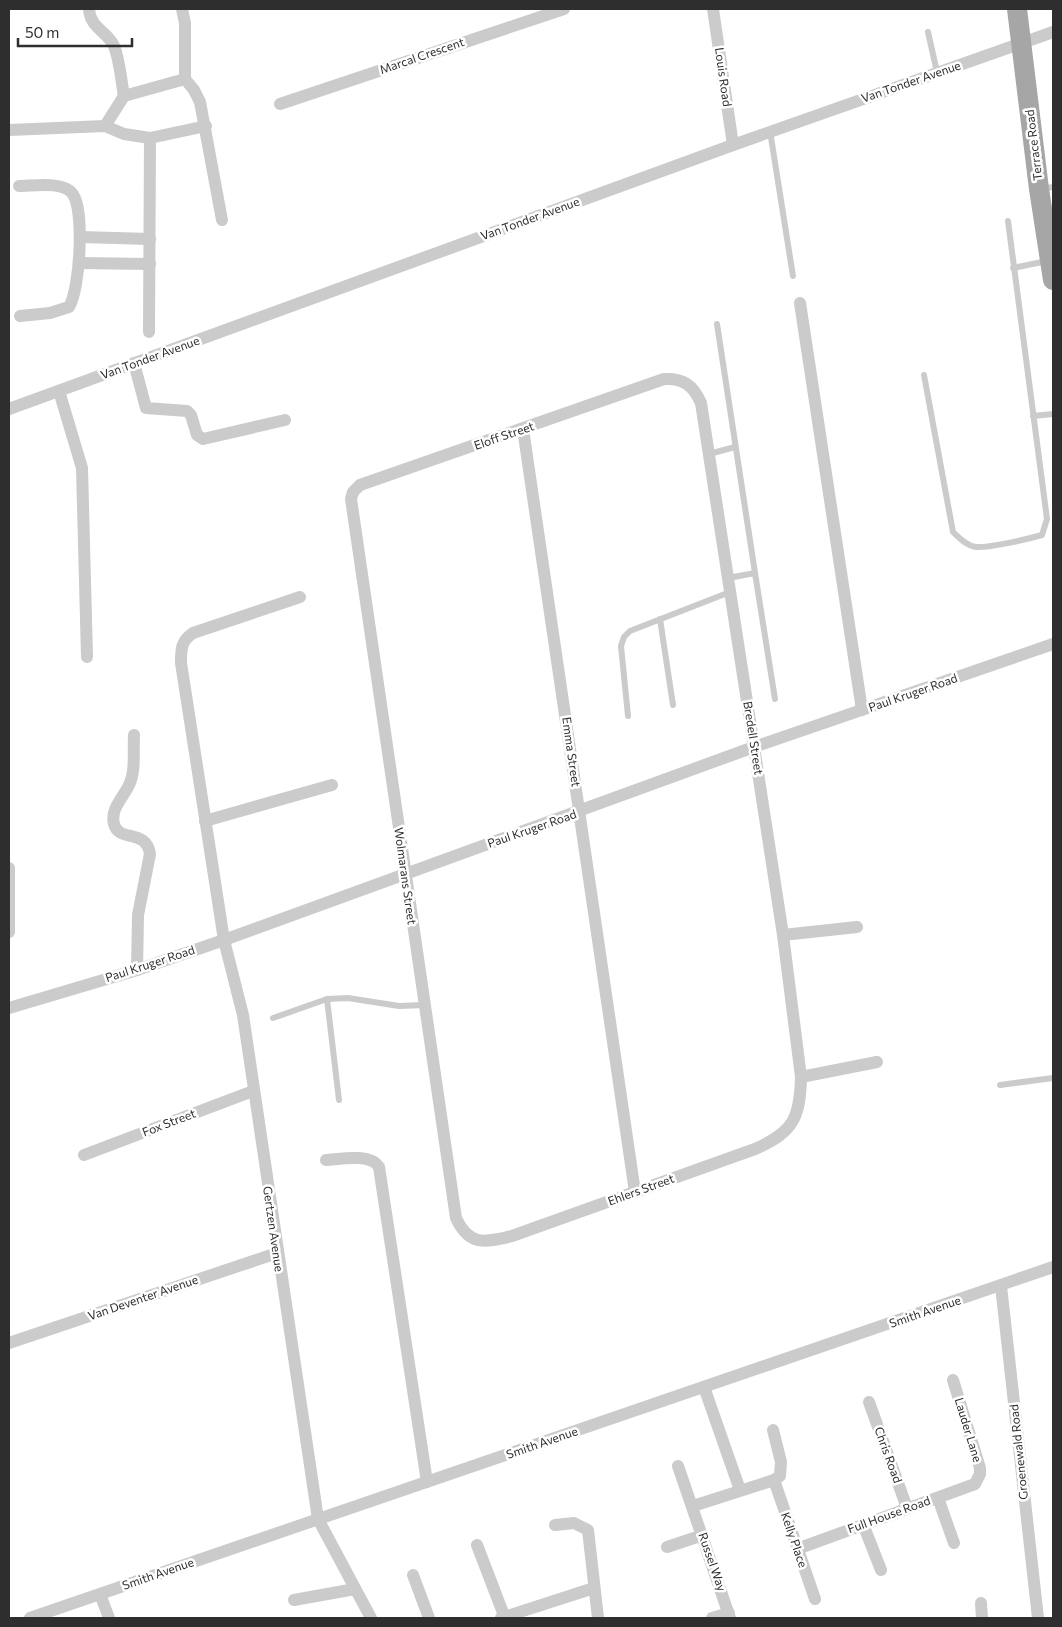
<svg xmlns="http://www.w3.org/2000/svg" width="1062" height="1627" font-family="Commissioner,sans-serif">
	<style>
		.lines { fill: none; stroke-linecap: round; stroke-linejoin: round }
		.lane { stroke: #cbcbcb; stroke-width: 6 }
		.street { stroke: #cbcbcb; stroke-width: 12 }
		.primary { stroke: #a6a6a6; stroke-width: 20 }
		.labels { text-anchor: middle; stroke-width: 5; stroke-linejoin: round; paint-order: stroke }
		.street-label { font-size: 12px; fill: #2e2e2e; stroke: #fff }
	</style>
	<rect width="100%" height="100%" fill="#fff"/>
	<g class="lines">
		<g class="lane">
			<polyline points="928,32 937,72"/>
			<polyline points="770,131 793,276"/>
			<polyline points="1040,189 1053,187"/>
			<polyline points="1013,268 1047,261"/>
			<polyline points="717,324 755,573"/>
			<path d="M924,375L953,532C959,538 967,546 976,547C990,548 1028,539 1042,535L1047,519L1008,221"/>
			<polyline points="1033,416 1053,414"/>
			<polyline points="709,454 735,447"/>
			<polyline points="728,578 755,573 775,699"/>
			<polyline points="660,619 673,705"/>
			<polyline points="628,716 621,646 624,637 630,631 730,592"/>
			<polyline points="327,999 339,1100"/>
			<polyline points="273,1018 327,999 348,998 399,1006 424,1005"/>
			<polyline points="1000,1085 1053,1078"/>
		</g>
		<g class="street">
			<path d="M89,9C90,28 107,31 114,46C120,61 121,80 124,96"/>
			<polyline points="182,9 185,23 185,79 194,90 200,102 222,220"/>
			<polyline points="713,9 733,145"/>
			<polyline points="280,104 564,9"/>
			<polyline points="105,126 124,96 185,79"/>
			<polyline points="9,130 105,126 124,134 150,138 206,126"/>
			<path d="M19,186C33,186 62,181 72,193C85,208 80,290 69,307L50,313L20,316"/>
			<polyline points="80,237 150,239"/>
			<polyline points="79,263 150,264"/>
			<polyline points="800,303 862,710"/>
			<polyline points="149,332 150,138"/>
			<polyline points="134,363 146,408 187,411 191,415 197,435 203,439 285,420"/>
			<path d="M664,379C683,378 693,385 701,403L783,935L801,1077C800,1119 793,1132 755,1149L512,1236C484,1243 469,1246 456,1218L351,499L353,492L360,485Z"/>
			<polyline points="59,391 82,468 87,657"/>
			<polyline points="9,409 733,145 1053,32"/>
			<polyline points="523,429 635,1192"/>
			<path d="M300,597L193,633C181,641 181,649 181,663L224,940L243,1015L318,1519L371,1618"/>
			<path d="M134,735C133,751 136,771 129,785C123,798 110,809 114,824C119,843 146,828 150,854L138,915L137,970"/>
			<polyline points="205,821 332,785"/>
			<polyline points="9,868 9,932"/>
			<polyline points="783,935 857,927"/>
			<polyline points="9,1008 137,970 224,940 754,747 1053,644"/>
			<polyline points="801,1077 877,1062"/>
			<polyline points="84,1155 253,1091"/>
			<path d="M326,1160C341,1159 370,1153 379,1167L427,1482"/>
			<polyline points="1001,1286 1038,1618"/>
			<polyline points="9,1343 277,1253"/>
			<polyline points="704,1387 740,1490"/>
			<polyline points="869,1402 907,1508"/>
			<polyline points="678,1466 730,1618"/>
			<polyline points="774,1480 815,1599"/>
			<polyline points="938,1498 954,1543"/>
			<polyline points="693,1506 774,1480 780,1476 781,1462 773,1430"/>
			<polyline points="863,1524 881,1570"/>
			<polyline points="555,1525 574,1523 588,1530 598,1618"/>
			<polyline points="477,1545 505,1618"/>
			<polyline points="667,1547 703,1535"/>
			<polyline points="797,1549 975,1484 980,1474 980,1468 953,1380"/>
			<polyline points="413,1575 429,1618"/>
			<polyline points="100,1594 109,1618"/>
			<polyline points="294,1600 355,1589"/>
			<polyline points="981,1603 982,1618"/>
			<polyline points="30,1618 1053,1267"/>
			<polyline points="501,1618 594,1588"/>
			<polyline points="712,1618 729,1613"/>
		</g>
		<polyline class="primary" points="1017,9 1039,189 1053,280"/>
	</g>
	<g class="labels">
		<g class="street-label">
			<text transform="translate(422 56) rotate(-19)" y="4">Marcal Crescent</text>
			<text transform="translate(723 77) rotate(82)" y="4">Louis Road</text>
			<text transform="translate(911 82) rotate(-19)" y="4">Van Tonder Avenue</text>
			<text transform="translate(1034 145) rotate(-97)" y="4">Terrace Road</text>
			<text transform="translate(530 219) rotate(-20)" y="4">Van Tonder Avenue</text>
			<text transform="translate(150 358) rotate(-20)" y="4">Van Tonder Avenue</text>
			<text transform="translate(504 436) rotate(-19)" y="4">Eloff Street</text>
			<text transform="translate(913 693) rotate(-19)" y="4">Paul Kruger Road</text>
			<text transform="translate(753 738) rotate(81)" y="4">Bredell Street</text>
			<text transform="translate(571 752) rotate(82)" y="4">Emma Street</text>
			<text transform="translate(532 829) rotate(-19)" y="4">Paul Kruger Road</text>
			<text transform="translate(405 876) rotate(82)" y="4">Wolmarans Street</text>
			<text transform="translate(150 964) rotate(-18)" y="4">Paul Kruger Road</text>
			<text transform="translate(169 1123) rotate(-21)" y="4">Fox Street</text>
			<text transform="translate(641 1190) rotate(-20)" y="4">Ehlers Street</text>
			<text transform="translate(273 1229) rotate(82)" y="4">Gertzen Avenue</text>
			<text transform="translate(143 1298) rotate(-19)" y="4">Van Deventer Avenue</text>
			<text transform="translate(925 1312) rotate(-19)" y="4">Smith Avenue</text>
			<text transform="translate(968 1430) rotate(73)" y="4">Lauder Lane</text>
			<text transform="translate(542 1443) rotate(-19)" y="4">Smith Avenue</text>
			<text transform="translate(1019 1452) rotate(-96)" y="4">Groenewald Road</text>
			<text transform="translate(888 1455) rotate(70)" y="4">Chris Road</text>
			<text transform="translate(889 1515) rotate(-20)" y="4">Full House Road</text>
			<text transform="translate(794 1540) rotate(71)" y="4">Kelly Place</text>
			<text transform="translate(712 1562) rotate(71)" y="4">Russel Way</text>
			<text transform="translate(158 1574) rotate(-19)" y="4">Smith Avenue</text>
		</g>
	</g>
	<rect width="1062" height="1627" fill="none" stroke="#2e2e2e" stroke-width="20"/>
	<path d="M18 38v8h114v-8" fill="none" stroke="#2e2e2e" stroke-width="2.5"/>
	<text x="25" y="38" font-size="15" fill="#2e2e2e" stroke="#ffffff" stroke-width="4" paint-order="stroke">50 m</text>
</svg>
